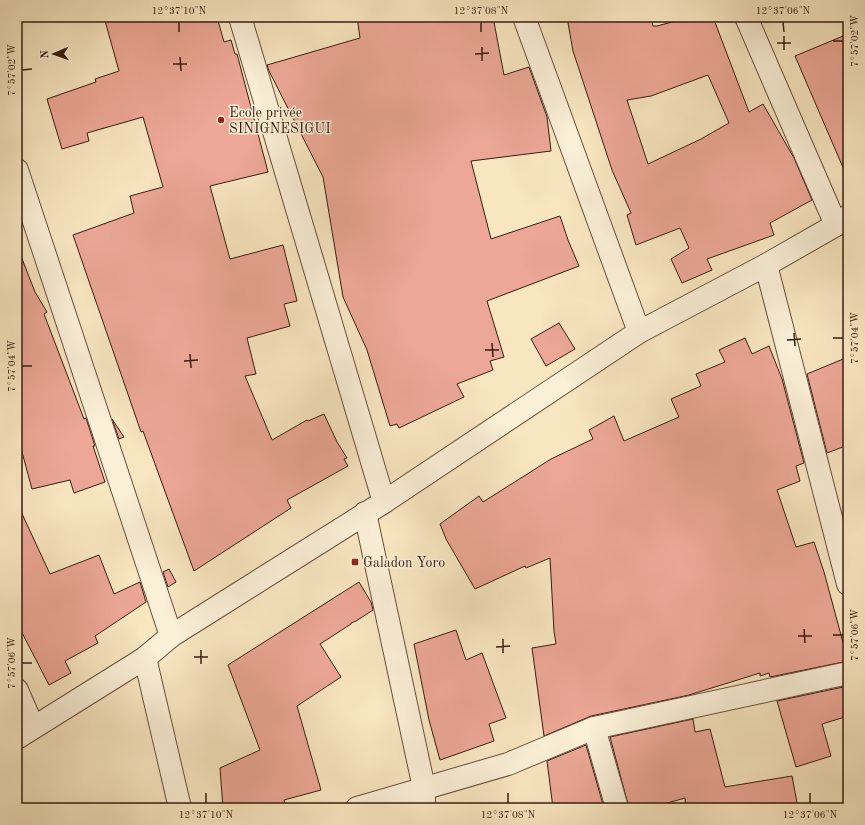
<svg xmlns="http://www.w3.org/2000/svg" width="865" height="825" font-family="'Old Standard TT',serif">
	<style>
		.building { fill: #eca796; stroke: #381d0f; fill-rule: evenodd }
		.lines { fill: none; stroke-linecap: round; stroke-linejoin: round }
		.street-casing { stroke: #684f3c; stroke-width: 24 }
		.street { stroke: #faefd7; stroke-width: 22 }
		.ticks { fill: none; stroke: #381d0f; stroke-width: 1.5 }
		.poi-dot { fill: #8f2418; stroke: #faefd7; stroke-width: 1.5 }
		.labels { text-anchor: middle; stroke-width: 3; stroke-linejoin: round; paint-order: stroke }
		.poi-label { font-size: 14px; fill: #381d0f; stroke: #faefd7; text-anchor: start }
		.neatline { fill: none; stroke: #381d0f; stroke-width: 1.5 }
		.ticks-label { font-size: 10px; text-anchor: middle; fill: #381d0f }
	</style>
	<rect width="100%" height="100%" fill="#f8e6c1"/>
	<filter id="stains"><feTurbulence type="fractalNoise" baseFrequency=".005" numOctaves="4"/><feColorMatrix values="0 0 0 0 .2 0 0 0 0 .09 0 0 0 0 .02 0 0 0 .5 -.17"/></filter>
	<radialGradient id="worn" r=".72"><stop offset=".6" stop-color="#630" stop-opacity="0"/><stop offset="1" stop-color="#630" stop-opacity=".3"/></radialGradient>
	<g class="building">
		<polygon points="104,17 217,17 224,42 231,40 235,54 237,54 268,172 210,186 230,259 283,245 297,301 284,304 290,326 247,338 256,374 245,376 272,440 307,420 308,421 324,414 337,442 347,458 344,459 348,466 287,500 291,508 194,571 143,431 141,432 73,235 134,213 130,196 163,187 143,117 87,133 89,141 62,149 47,99 96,82 95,79 119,71"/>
		<polygon points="357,17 493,17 504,75 529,67 547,117 551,151 471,161 491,239 560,216 568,240 579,266 487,301 504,357 490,361 493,370 457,384 464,397 399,428 397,424 390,426 367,350 343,297 323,177 269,71 267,65 360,38"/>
		<path d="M567,17H651L653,26H657L691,17H713L749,112L763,104L794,158L812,200L770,223L774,235L707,259L712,270L682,283L671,259L689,248L680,228L636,245L627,215L631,213L612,170L573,51ZM708,75L729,123L701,139L648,164L627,100L651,96Z"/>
		<polygon points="848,34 848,179 795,56"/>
		<polygon points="17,251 19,251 35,292 47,312 44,314 84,419 86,418 95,446 93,446 105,482 74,493 70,480 32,489 22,452 17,454"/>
		<polygon points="559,323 575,349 546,366 531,339"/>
		<polygon points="745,338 752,354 769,346 782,379 804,463 796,466 800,481 777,490 796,547 814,542 824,572 848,661 770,677 769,673 760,676 760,673 689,695 591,716 544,736 532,648 556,644 554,631 550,558 526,568 525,566 475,589 446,539 440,524 479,496 483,502 551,459 593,439 589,430 614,416 624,441 679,417 671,399 701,386 696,374 725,362 719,350"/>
		<polygon points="848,357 848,445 827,453 807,374"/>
		<polygon points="112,419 124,437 119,439"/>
		<polygon points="17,503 50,574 99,555 114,594 140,582 146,602 95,636 98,643 65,661 71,673 49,685 17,623"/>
		<polygon points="169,569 176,582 168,587 163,572"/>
		<polygon points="359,582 371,602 373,610 356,621 351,623 351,624 320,644 341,677 297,706 321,790 284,800 286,808 223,808 220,768 260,750 228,665"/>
		<polygon points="456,630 466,660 482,653 506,718 489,724 494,741 440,760 429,720 414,644"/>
		<polygon points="848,686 848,716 822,724 831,756 796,767 777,701"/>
		<polygon points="693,719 695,732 710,729 725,787 792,776 798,808 686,808 685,798 650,808 629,808 610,737"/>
		<polygon points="586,745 604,808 553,808 547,761"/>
	</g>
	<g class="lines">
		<defs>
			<g id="street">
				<polyline points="240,17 384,502"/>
				<polyline points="524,17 639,332"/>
				<polyline points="746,17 836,225"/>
				<polyline points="17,170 171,636"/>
				<polyline points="766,265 848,584"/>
				<polyline points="365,513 424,788 424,808"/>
				<polyline points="145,658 180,808"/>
				<polyline points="17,690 33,727"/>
				<polyline points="594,728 617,808"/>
				<polyline points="17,738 145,658 171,636 384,502 639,332 766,265 836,225 848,216"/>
				<polyline points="357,808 508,764 594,728 848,673"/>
			</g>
		</defs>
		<use href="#street" class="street-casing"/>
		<use href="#street" class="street"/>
	</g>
	<path class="ticks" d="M179,22V32M481,22V32M783,22L784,32M784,36V50M833,41H843M777,43H791M482,47V61M475,54L489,53M180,57L181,71M173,64H187M22,70L32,69M794,333L795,346M833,338H843M787,340L801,339M492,343L493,357M485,350H499M190,354L191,368M184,361L198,360M22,366H32M804,629L805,643M833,635H843M798,636H812M503,639V653M496,647L510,646M201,650V664M194,657H208M22,663H32M206,793V803M508,793V803M810,793V803"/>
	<g class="poi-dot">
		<circle cx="221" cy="120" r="4"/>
		<rect x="351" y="558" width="8" height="8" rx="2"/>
	</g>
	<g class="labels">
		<g class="poi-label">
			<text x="229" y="117">Ecole privée<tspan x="229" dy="16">SINIGNESIGUI</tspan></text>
			<text x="363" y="567">Galadon Yoro</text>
		</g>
	</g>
	<rect width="865" height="825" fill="none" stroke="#f8e6c1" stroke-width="44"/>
	<g transform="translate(54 54) rotate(268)" stroke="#faefd7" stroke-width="3" paint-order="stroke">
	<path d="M0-3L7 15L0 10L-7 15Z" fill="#381d0f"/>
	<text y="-6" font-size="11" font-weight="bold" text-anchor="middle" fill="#381d0f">N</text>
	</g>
	<rect x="22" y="22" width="821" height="781" class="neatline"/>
	<g class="ticks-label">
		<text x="179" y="14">12°37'10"N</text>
		<text x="481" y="14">12°37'08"N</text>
		<text x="783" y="14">12°37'06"N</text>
		<text transform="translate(854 41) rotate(-90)" y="4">7°57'02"W</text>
		<text transform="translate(11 70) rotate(-90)" y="4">7°57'02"W</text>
		<text transform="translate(854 338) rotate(-90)" y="4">7°57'04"W</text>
		<text transform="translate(11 366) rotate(-90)" y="4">7°57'04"W</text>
		<text transform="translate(854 635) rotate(-90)" y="4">7°57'06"W</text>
		<text transform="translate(11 663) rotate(-90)" y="4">7°57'06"W</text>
		<text x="206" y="818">12°37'10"N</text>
		<text x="508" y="818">12°37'08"N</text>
		<text x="810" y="818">12°37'06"N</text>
	</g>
	<rect width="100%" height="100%" filter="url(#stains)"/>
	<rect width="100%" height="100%" fill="url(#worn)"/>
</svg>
